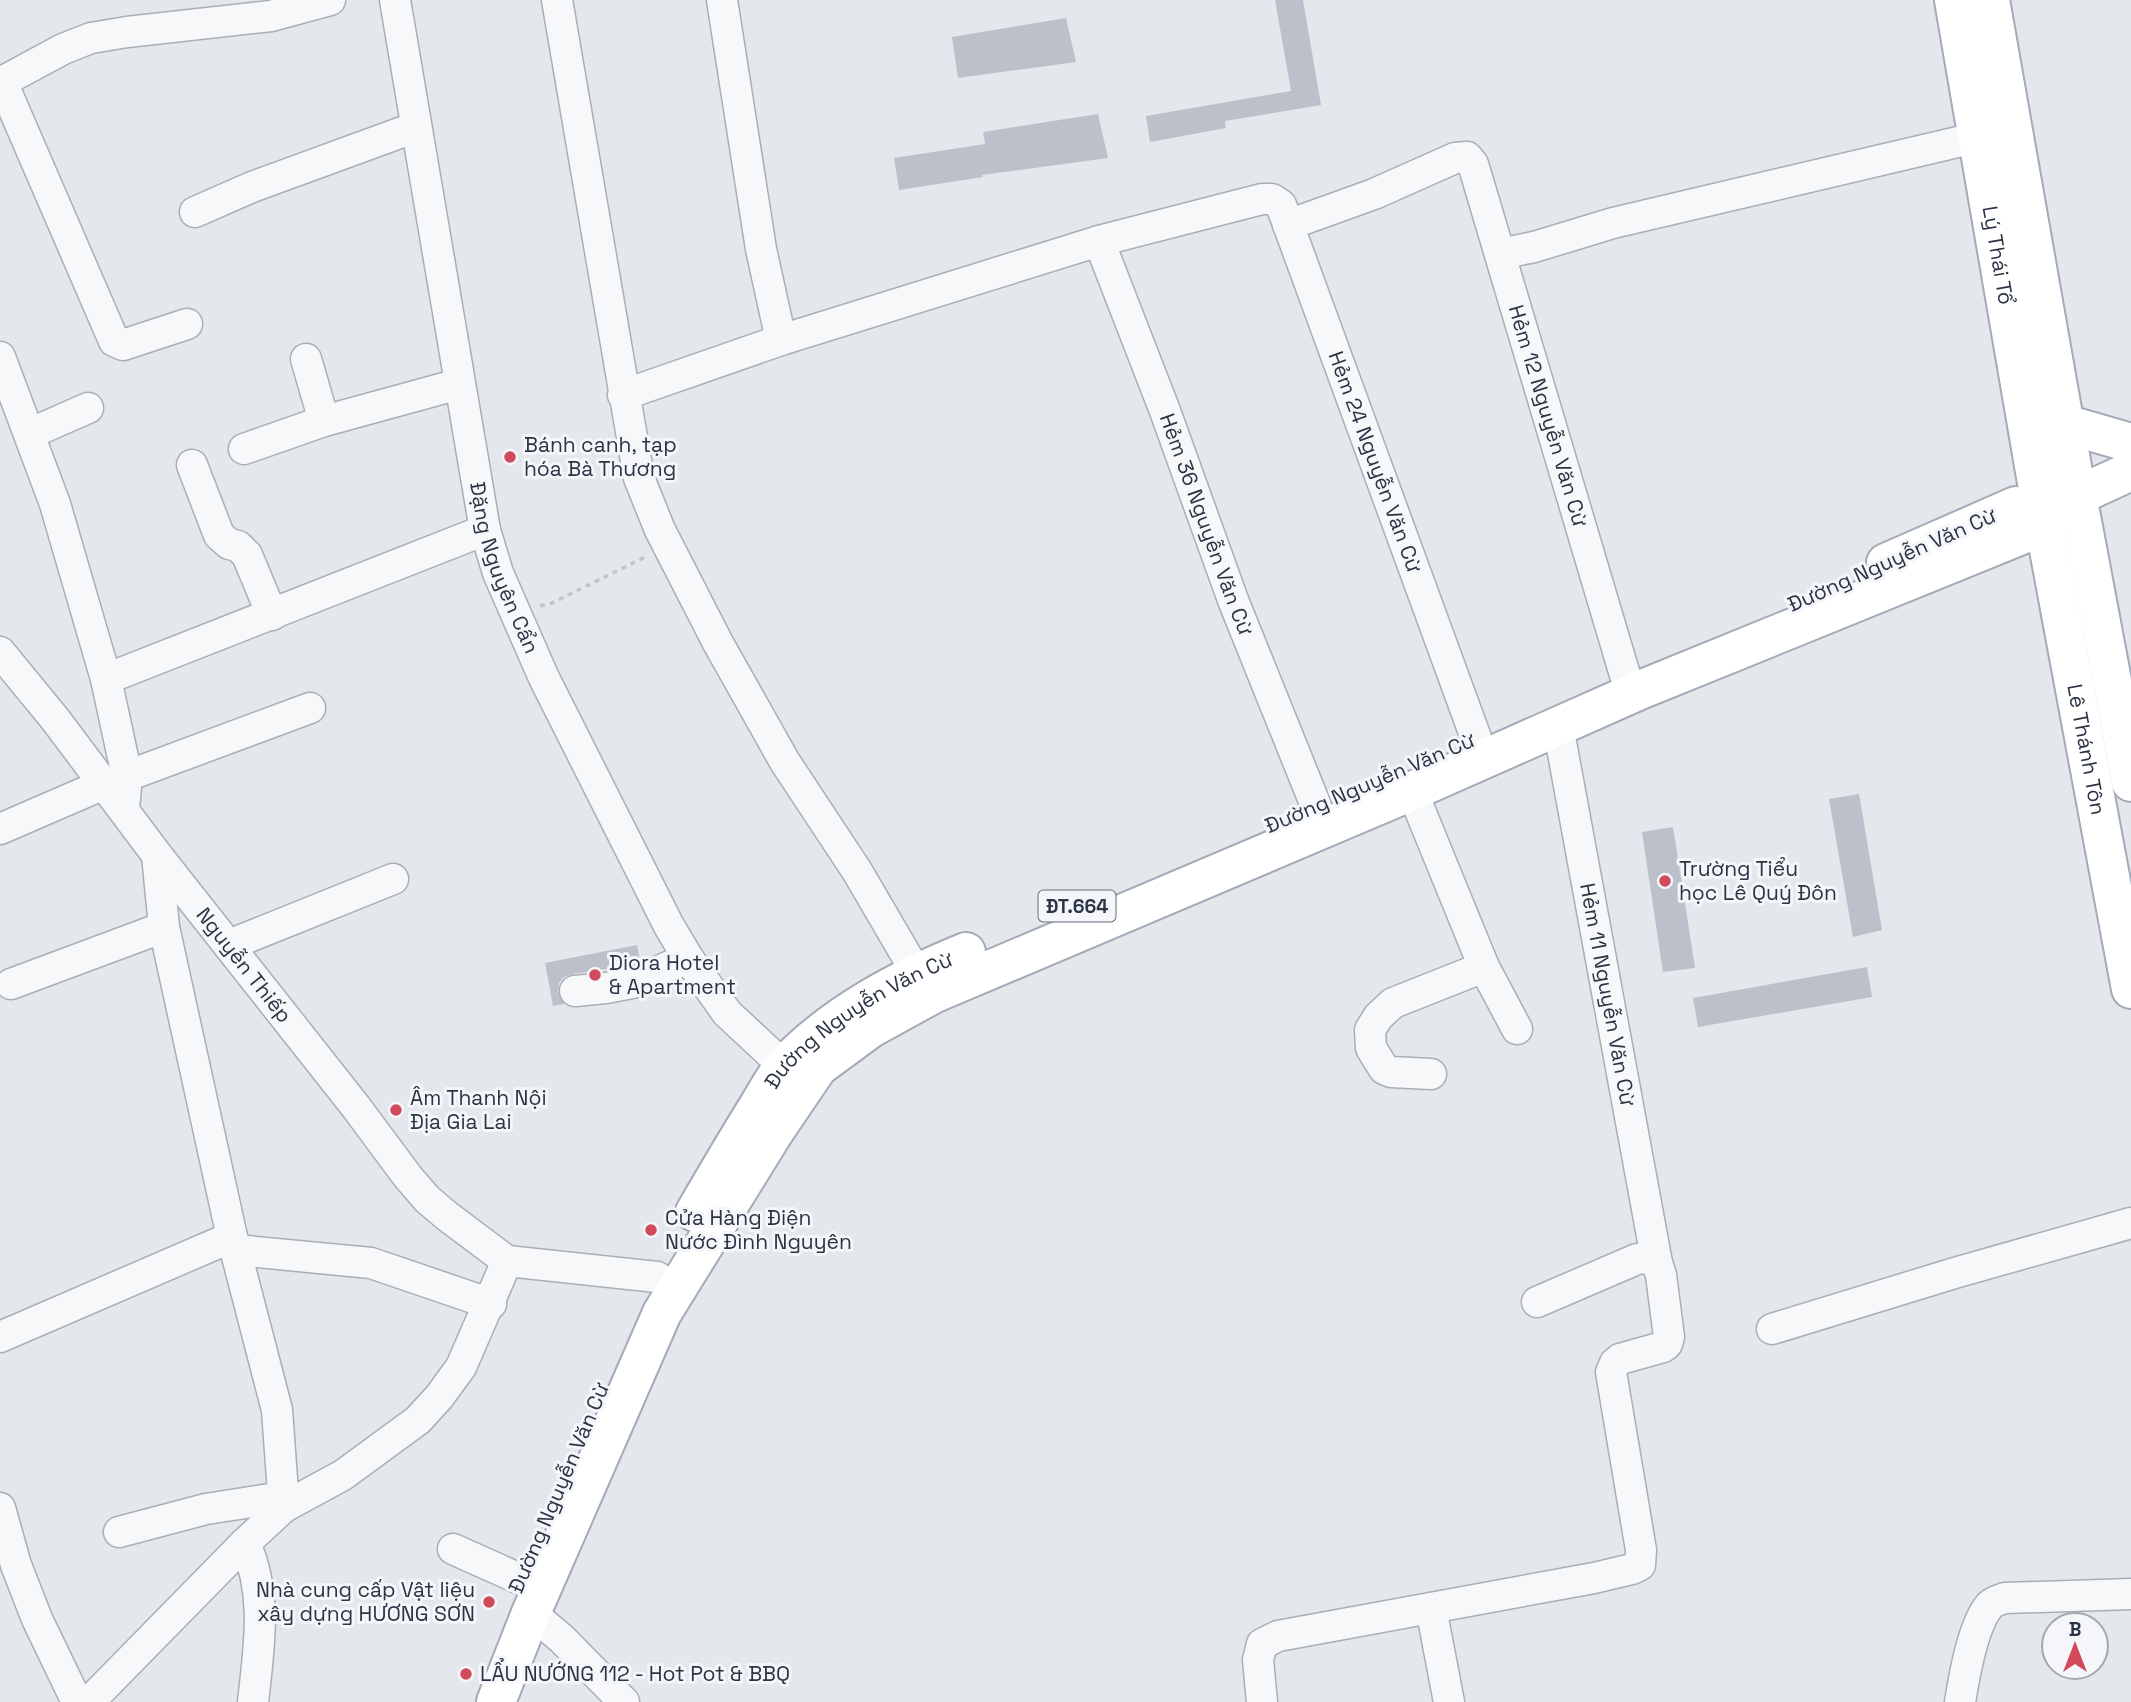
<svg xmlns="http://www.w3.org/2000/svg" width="2131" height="1702" font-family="'Space Grotesk',sans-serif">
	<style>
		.building { fill: #bbc0ca }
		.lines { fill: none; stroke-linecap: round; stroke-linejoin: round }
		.minor-casing { stroke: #a9aeb7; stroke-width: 33 }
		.major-casing { stroke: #a3abb8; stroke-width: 42 }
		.path { stroke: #c2c5cb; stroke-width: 3.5; stroke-dasharray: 5 5; stroke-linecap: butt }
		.minor { stroke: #f7f8fa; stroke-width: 30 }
		.major { stroke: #fff; stroke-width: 38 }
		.poi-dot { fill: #d1495b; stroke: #f4f6f9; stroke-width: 2.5 }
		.labels { text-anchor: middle; stroke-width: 6; stroke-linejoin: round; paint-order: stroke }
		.shield { fill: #f4f6f9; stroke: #676e7b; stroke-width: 2 }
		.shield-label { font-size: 19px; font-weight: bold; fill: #2b3445 }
		.street-label { font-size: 21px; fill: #2b3445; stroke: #f4f6f9 }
		.poi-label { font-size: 21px; fill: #2b3445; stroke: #f4f6f9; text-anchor: start }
	</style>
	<rect width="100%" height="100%" fill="#e4e7ec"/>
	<g class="building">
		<polygon points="1275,0 1303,0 1321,105 1225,121 1226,128 1150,142 1146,116 1291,91"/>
		<polygon points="1066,18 1076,62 958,78 952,37"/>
		<polygon points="1098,114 1108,158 982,175 983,177 899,190 894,158 985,144 983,132"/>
		<polygon points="1859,794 1882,930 1853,937 1829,799"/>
		<polygon points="1673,827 1695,968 1663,972 1642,832"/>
		<polygon points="637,945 640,960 627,966 573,974 564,977 559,983 558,992 564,1004 553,1006 545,963"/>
		<polygon points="1867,967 1872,997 1698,1027 1693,998"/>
	</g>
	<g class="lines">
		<defs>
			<g id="minor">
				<path id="s1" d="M395,0L485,530L498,573L544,678L669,926L688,958L727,1013L784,1066"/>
				<polyline points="557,0 639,478 660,530 718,643 785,762 857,871 916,972"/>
				<path id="s2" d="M722,0L761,249L781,340L1099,241L1262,199H1272L1281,205L1476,738"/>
				<polyline points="2,82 114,341 123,345 187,324"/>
				<polyline points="0,83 63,49 91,38 127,32 271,16 330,0"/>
				<polyline points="195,212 252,187 416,127"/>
				<path id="s3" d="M1288,225L1374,194L1455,158L1467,157L1473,164L1625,675"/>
				<path id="s4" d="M1099,241L1165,411L1233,600L1316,806"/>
				<polyline points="1500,254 1534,247 1613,223 1979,137"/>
				<polyline points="0,357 55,504 106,679 127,776 124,809"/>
				<polyline points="306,359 324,421"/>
				<polyline points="623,395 781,340"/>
				<polyline points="29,434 88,408"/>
				<polyline points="244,449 324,421 459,384"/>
				<polyline points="192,465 219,535 229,544 238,546 247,555 272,615"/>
				<path id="s5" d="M0,652L55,719L157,855L356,1107L408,1177L427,1199L447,1216L507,1261"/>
				<polyline points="106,679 485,530"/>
				<path id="s6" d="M1558,726L1657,1263"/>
				<polyline points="127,776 310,708"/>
				<polyline points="1412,791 1484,967 1393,1003 1378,1017 1370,1030 1371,1048 1384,1069 1391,1072 1431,1074"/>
				<polyline points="0,829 104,784"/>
				<polyline points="157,855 164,927 232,1237 277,1410 284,1507"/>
				<polyline points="229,945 393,879"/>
				<polyline points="1484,967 1517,1029"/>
				<polyline points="11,984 164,927"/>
				<polyline points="575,991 606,988 632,983 688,958"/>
				<polyline points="236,1250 371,1263 491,1304"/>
				<polyline points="507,1261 657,1277"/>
				<polyline points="1772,1329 1958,1272 2131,1223"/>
				<polyline points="0,1337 232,1237"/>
				<polyline points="0,1508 16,1565 37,1619 77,1702"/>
				<polyline points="119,1532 206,1509 283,1497"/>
				<path d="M245,1543C268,1595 259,1647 253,1702"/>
				<polyline points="453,1549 520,1579"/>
				<polyline points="1431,1608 1449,1702"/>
				<polyline points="531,1613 562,1639 624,1702"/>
				<polyline points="89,1702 245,1543 284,1507 343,1475 418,1420 439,1397 461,1367 507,1261"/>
				<polyline points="1262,1702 1258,1660 1262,1644 1278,1636 1594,1578 1632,1569 1640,1565 1641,1550 1611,1372 1615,1363 1620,1359 1663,1347 1667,1344 1669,1337 1661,1275 1657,1263 1649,1258 1637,1259 1537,1302"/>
				<path d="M1960,1702C1964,1677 1973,1624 1990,1605C1994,1601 1999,1600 2005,1598L2131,1594"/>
			</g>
			<g id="major">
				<path id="s7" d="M1954,0L2042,512L2131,989"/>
				<polyline points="1990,0 2077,495 2131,782"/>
				<polyline points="2065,424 2131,443"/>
				<polyline points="1886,563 2016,506 2042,512"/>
				<path id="s8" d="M695,1212C716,1176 737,1140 759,1105C767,1092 775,1076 785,1065C836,1012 900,979 966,952"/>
				<polyline points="496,1702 531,1613 662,1313 774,1132 818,1067 871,1028 933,994 1412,791 1640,690 2024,534 2042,512 2131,471"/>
			</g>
		</defs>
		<use href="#minor" class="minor-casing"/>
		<use href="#major" class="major-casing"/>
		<polyline class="path" points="540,606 552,603 647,556"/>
		<use href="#minor" class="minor"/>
		<use href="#major" class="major"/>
	</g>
	<g class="poi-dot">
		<circle cx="510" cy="457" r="7"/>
		<circle cx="1665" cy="881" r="7"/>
		<circle cx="595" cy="975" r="7"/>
		<circle cx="396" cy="1110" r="7"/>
		<circle cx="651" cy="1230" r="7"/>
		<circle cx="489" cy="1602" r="7"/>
		<circle cx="466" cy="1674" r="7"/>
	</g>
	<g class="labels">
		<rect class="shield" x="1038.5" y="890.5" width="77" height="31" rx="5"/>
		<g class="shield-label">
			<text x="1077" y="913">ĐT.664</text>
		</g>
		<g class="street-label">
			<text dy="7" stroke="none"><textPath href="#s7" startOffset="259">Lý Thái Tổ</textPath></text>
			<text dy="7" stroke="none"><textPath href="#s3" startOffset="464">Hẻm 12 Nguyễn Văn Cừ</textPath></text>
			<text dy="7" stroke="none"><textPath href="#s2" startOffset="1141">Hẻm 24 Nguyễn Văn Cừ</textPath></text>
			<text dy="7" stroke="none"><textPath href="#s4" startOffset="303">Hẻm 36 Nguyễn Văn Cừ</textPath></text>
			<text transform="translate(1892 560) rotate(-24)" y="7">Đường Nguyễn Văn Cừ</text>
			<text dy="7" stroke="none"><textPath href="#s1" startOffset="579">Đặng Nguyên Cẩn</textPath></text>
			<text dy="7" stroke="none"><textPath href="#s7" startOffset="761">Lê Thánh Tôn</textPath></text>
			<text transform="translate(1370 783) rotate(-23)" y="7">Đường Nguyễn Văn Cừ</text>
			<text dy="7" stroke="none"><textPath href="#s5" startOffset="397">Nguyễn Thiếp</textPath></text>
			<text dy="7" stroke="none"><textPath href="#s6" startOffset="273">Hẻm 11 Nguyễn Văn Cừ</textPath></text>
			<text dy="7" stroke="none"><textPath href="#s8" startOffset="259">Đường Nguyễn Văn Cừ</textPath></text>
			<text transform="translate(559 1488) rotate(-67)" y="7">Đường Nguyễn Văn Cừ</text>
		</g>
		<g class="poi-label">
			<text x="524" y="452">Bánh canh, tạp<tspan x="524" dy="24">hóa Bà Thương</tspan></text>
			<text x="1679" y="876">Trường Tiểu<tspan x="1679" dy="24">học Lê Quý Đôn</tspan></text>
			<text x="609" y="970">Diora Hotel<tspan x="609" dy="24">&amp; Apartment</tspan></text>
			<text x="410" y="1105">Âm Thanh Nội<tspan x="410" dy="24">Địa Gia Lai</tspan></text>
			<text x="665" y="1225">Cửa Hàng Điện<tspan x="665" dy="24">Nước Đình Nguyên</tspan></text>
			<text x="475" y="1597" text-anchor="end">Nhà cung cấp Vật liệu<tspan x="475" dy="24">xây dựng HƯƠNG SƠN</tspan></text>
			<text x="480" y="1681">LẨU NƯỚNG 112 - Hot Pot &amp; BBQ</text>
		</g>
	</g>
	<g transform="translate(2075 1646)"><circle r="33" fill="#f4f6f9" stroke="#a4a8b1" stroke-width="2"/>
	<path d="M0-5L12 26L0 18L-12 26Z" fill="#d1495b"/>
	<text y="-10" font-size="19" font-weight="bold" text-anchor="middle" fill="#2b3445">B</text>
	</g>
</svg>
